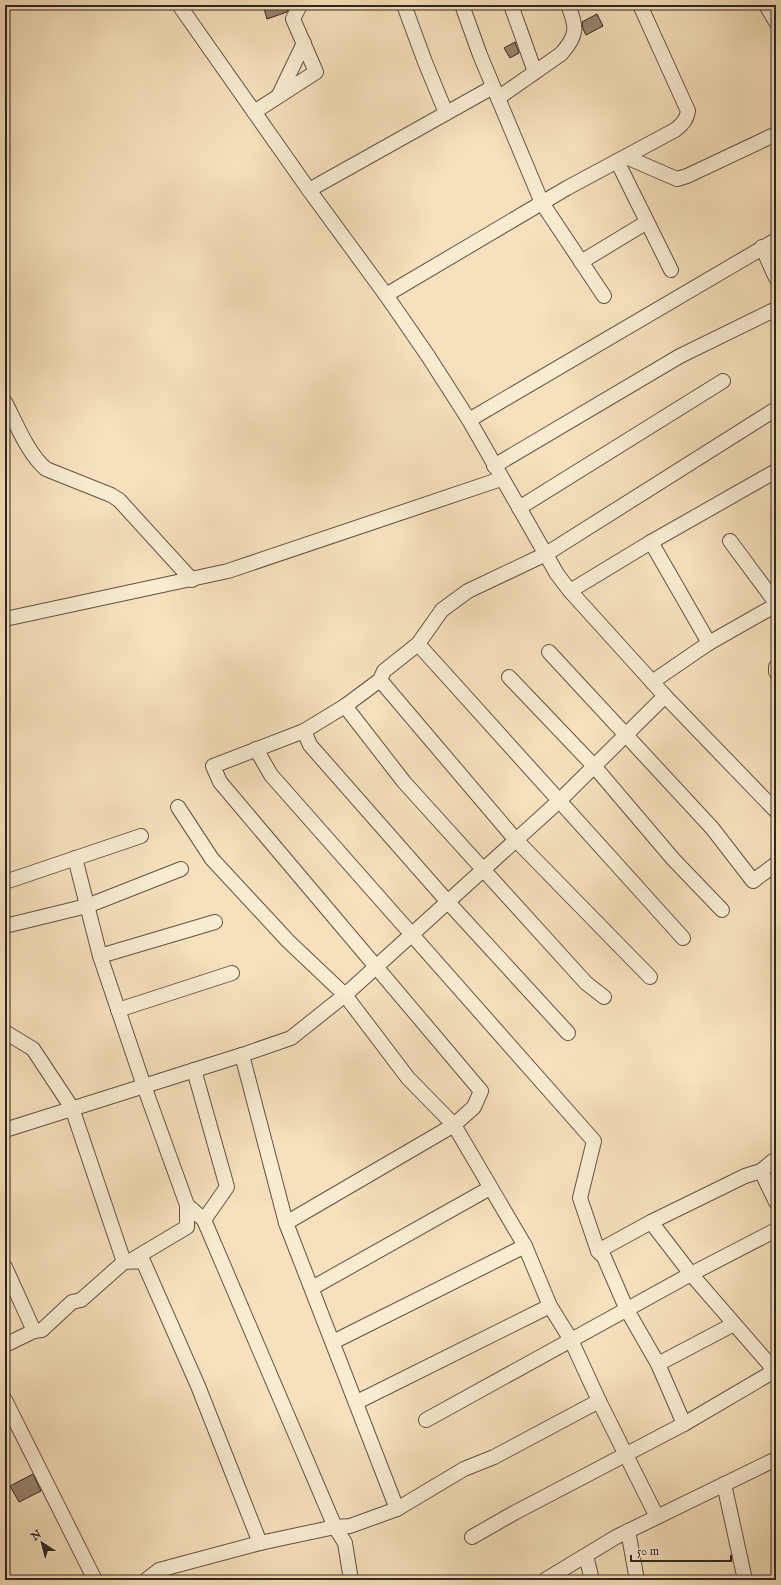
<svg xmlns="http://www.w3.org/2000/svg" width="781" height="1585" font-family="'IM FELL English',serif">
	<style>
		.building { fill: #968671; stroke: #2f241f }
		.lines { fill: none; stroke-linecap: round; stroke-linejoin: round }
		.street-casing { stroke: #615346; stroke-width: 16 }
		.street { stroke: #f9ecd3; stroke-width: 14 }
	</style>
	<rect width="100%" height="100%" fill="#f6e1bc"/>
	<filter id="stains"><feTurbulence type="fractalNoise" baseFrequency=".005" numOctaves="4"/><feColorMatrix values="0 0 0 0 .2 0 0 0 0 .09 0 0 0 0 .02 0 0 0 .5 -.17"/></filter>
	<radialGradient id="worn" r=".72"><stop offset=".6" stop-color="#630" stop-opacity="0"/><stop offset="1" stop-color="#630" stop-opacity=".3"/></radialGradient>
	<g class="building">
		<polygon points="263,5 290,5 287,12 267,19"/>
		<polygon points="597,14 603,26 586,35 583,29 582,22"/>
		<polygon points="515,42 519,53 510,58 504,48"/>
		<polygon points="33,1474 41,1491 19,1502 10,1486"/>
	</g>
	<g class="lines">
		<defs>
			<g id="street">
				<polyline points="179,5 309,190 386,295 428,356 469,420 557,574 570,591 665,696 776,811"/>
				<polyline points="404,5 425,62 446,113"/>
				<polyline points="462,5 480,55 542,203 604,296"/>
				<polyline points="511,5 535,72"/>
				<polyline points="766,5 776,22"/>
				<polyline points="279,95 304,43"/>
				<path d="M498,98L561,54C578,35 577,27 568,5"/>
				<polyline points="254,112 316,72 293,19 300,5"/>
				<polyline points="626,157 677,179 687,176 776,134"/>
				<polyline points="617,161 671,270"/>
				<polyline points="309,190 493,87"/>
				<polyline points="762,247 776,278"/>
				<polyline points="581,262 647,222"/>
				<path d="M386,295L567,188L675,130C682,125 687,120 688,111L640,5"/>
				<path d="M5,402C16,423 28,454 46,469L111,495L119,500L192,580"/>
				<polyline points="469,420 776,240"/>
				<polyline points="494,466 680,356 776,309"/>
				<polyline points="519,508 723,381"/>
				<polyline points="730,541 776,603"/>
				<polyline points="651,542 709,643 652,682"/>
				<polyline points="570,591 651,542 776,471"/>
				<polyline points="5,619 228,571 501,479"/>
				<polyline points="709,643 776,605"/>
				<polyline points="418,644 683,938"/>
				<polyline points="549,652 712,828 753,881 776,864"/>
				<polyline points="776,667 776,672"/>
				<polyline points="509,677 594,766 673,859 722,910"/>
				<polyline points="380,680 515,839 650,977"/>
				<polyline points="345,706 404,782 586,983 604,997"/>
				<polyline points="304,731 310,745 447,901 568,1033"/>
				<polyline points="256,749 271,775 594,1141 580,1198 598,1251 651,1222 745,1176 761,1171 773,1161 776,1160"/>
				<polyline points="178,807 212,859 288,941 345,995 408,1078 454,1125 525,1246 550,1306 571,1340 599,1401 657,1517"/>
				<polyline points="75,858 100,956 144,1086 187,1205 204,1220 335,1527 345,1543 351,1580"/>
				<polyline points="5,882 141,836"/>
				<polyline points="5,926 87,906 181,869"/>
				<polyline points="100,956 215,922"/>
				<polyline points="118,1010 232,973"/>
				<polyline points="5,1032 33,1049 72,1108 124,1262"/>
				<polyline points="242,1055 286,1223 454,1125 474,1107 481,1091 220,782 213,766 304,731 345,706 380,680 384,671 418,644 442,610 468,591 546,554 776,409"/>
				<polyline points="194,1070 227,1187 204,1220"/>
				<polyline points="5,1130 242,1055 291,1038 345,995 559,801 665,696"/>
				<polyline points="761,1171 776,1202"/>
				<polyline points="651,1222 691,1274 776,1372"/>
				<polyline points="286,1223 397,1509"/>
				<polyline points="598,1251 604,1257 627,1310 658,1364 684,1424"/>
				<polyline points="130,1261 187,1227 187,1205"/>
				<polyline points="5,1267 34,1331"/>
				<polyline points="312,1288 490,1188"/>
				<polyline points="333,1342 525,1246"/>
				<polyline points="5,1345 34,1331 42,1330 72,1302 81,1300 124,1262 143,1261 198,1386 260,1543"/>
				<polyline points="658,1364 734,1324"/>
				<polyline points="5,1400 95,1580"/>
				<polyline points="357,1402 550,1306"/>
				<polyline points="426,1420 691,1274 776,1230"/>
				<polyline points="724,1484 745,1580"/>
				<polyline points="628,1531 637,1580"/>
				<polyline points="472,1537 514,1513 684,1424 776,1370"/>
				<polyline points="586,1556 592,1580"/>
				<polyline points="146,1580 159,1570 260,1543 335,1527 350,1526 397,1509 464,1469 494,1457 599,1401"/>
				<polyline points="545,1580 616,1537 776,1459"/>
			</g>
		</defs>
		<use href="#street" class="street-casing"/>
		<use href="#street" class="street"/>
	</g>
	<rect width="781" height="1585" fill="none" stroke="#f6e1bc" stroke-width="20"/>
	<rect x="6" y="6" width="769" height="1573" fill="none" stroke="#2f241f" stroke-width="2"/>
	<rect x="10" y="10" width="761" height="1565" fill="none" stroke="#2f241f"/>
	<g transform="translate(42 1543) rotate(324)" stroke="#f9ecd3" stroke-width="3" paint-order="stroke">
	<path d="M0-3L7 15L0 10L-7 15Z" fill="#2f241f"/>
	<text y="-6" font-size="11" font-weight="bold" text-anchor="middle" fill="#2f241f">N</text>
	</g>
	<path d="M631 1555v6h100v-6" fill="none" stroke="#2f241f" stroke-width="2"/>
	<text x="637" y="1555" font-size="12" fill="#2f241f" stroke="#f9ecd3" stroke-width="3" paint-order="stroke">50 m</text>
	<rect width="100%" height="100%" filter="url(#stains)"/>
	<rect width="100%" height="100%" fill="url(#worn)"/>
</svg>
